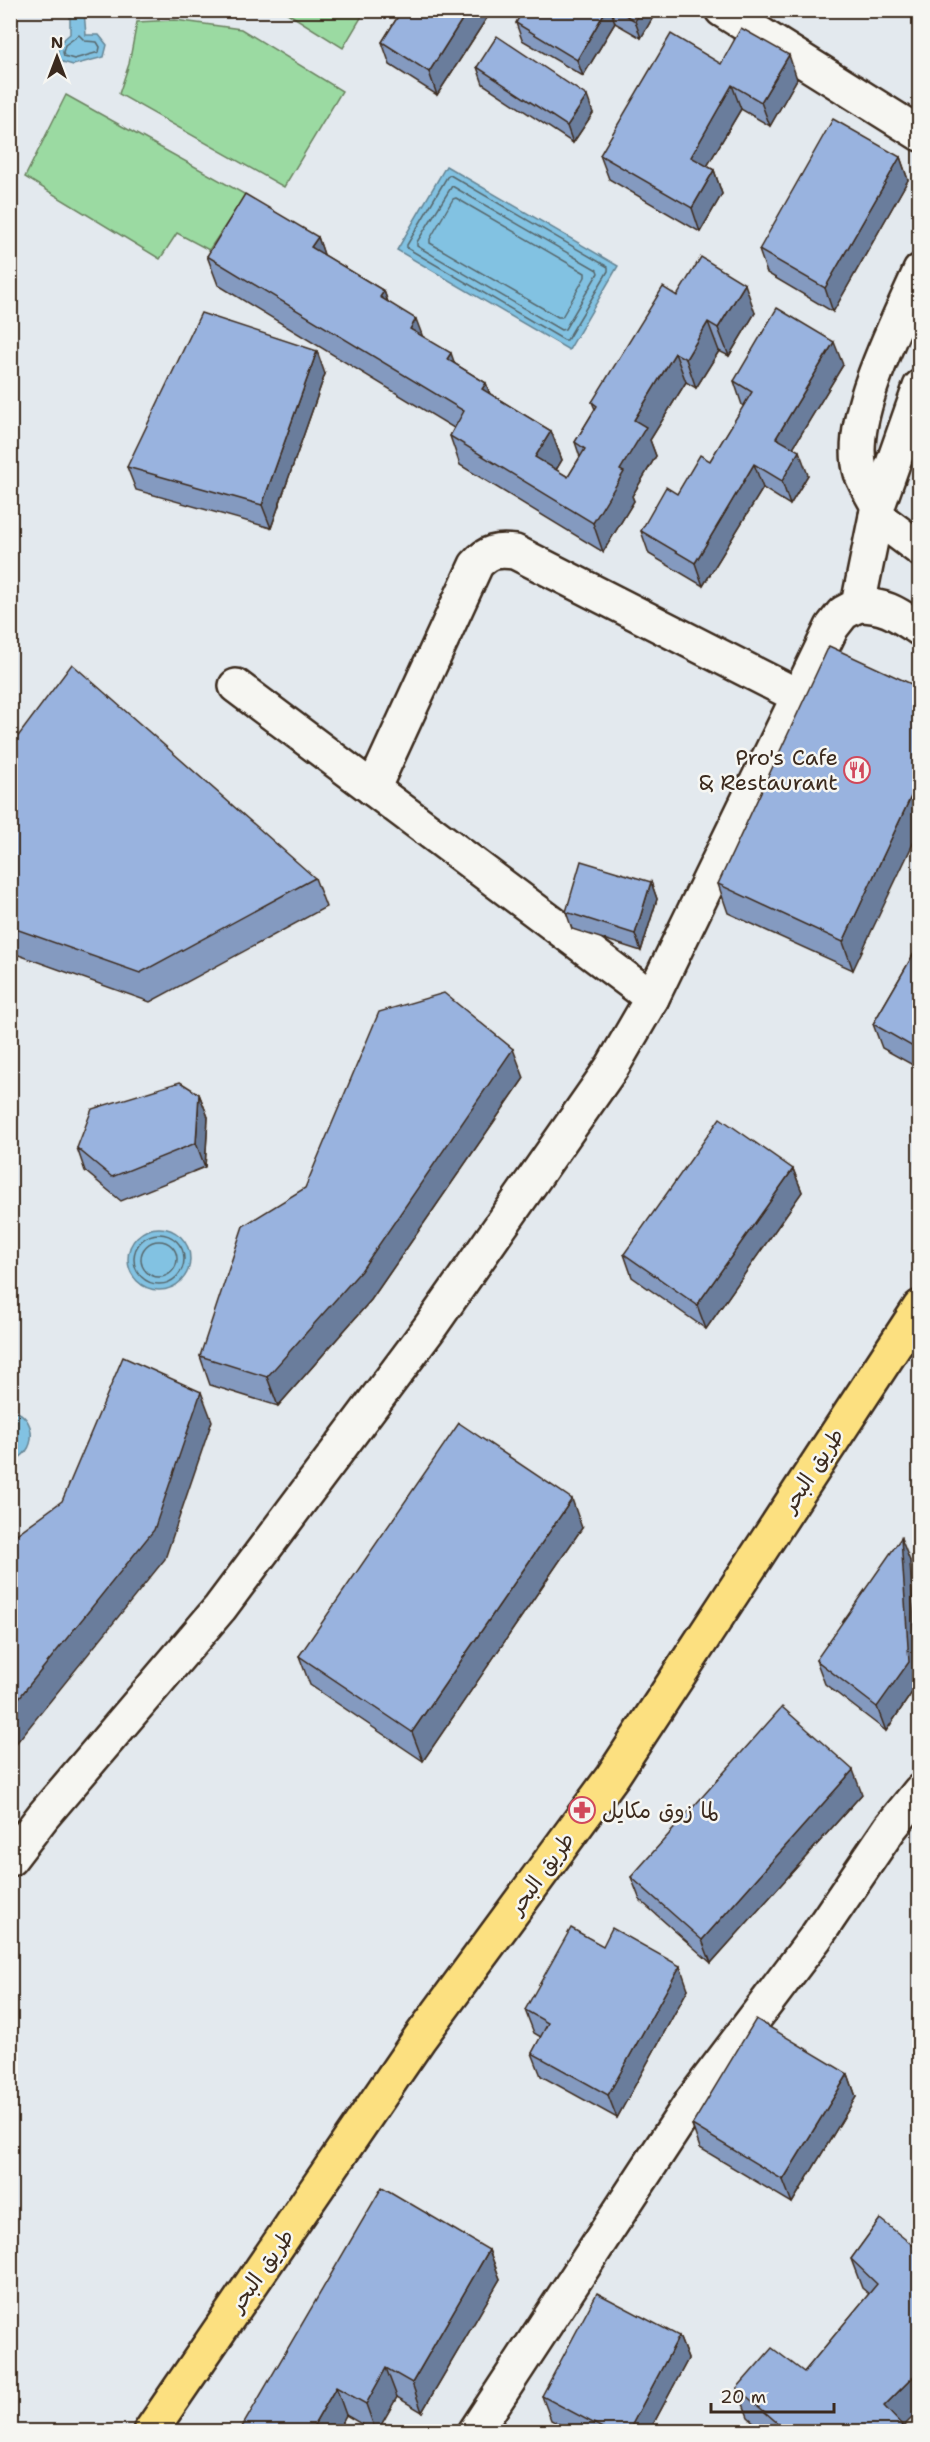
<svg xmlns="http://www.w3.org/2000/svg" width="930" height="2442" font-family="'Shantell Sans','Playpen Sans Arabic',sans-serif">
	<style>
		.green { fill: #9bdaa2; stroke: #6b8260; stroke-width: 1.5 }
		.water { fill: #82c2e2; stroke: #668594; stroke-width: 1.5 }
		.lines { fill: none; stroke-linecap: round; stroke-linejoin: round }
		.shore { stroke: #57676c; stroke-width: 1.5 }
		.minor-casing { stroke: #3b2a1e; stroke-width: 38 }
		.major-casing { stroke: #3b2a1e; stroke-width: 38 }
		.minor { stroke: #f6f6f2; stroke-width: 33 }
		.major { stroke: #fce080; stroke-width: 33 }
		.wall { fill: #849ac0; stroke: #3b2a1e; stroke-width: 1.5 }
		.shaded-wall { fill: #6b7d9c; stroke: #3b2a1e; stroke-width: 1.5 }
		.building { fill: #99b3df; stroke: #3b2a1e; stroke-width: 1.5 }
		.labels { text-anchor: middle; stroke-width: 5; stroke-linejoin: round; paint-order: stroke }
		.poi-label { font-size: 22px; fill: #3b2a1e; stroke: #f6f6f2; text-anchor: end }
		.street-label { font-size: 22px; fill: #3b2a1e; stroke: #f6f6f2 }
	</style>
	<rect width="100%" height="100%" fill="#e3e9ee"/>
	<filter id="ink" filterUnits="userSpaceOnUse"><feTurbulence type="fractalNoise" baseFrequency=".0167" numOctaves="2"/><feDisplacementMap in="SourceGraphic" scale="12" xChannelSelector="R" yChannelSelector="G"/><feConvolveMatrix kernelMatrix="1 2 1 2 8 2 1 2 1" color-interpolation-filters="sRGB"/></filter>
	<g filter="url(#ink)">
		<g class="green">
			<polygon points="284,11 365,11 343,48"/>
			<polygon points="175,20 241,29 342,91 284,187 119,94 129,64 137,22"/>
			<polygon points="66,95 246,195 209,250 177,233 160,259 25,177"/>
		</g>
		<g class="water">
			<path d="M70,11H84L86,35H99L107,45L104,57L73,65L59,61C55,48 60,42 70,34Z"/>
			<polygon points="446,166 618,266 569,350 397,250"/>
			<circle cx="159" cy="1259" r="31"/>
			<path d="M11,1410C38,1415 38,1455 11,1461Z"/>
		</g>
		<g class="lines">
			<g class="shore">
				<polygon points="79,35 85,41 97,42 100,47 99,52 74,59 64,56 63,52 65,45"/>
				<polygon points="450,175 608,267 608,271 567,340 564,340 407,248 407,245 447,177"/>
				<polygon points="452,186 597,270 598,273 565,329 561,330 417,246 417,242"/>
				<polygon points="456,198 585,273 585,277 562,317 558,317 430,243 430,239 453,199"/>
				<circle cx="159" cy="1259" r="25"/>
				<circle cx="159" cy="1259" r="18"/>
			</g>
			<defs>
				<g id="minor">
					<polyline points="722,10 920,134"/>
					<path d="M878,506C872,495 865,484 861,473C845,420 898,322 920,271"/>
					<polyline points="876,516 920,549"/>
					<path d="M858,605C886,605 897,614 920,629"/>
					<polyline points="236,686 652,998"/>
					<path d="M373,789L476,565C488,551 497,550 515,552L798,696"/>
					<polyline points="10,1859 43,1816 220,1608 428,1330 612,1067 652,998 832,627 843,613 858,605 878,506 920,387"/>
					<polyline points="475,2432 692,2101 816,1937 890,1828 920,1791"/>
				</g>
				<polyline id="major" points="150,2432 419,2039 612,1777 920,1307"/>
			</defs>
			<use href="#minor" class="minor-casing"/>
			<use href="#major" class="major-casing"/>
			<use href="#minor" class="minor"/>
			<use href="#major" class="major"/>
		</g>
		<g class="wall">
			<polygon points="402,10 492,10 437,95 390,65 382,42"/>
			<polygon points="523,10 657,10 641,38 615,23 583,76 522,40 516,23"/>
			<polygon points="721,64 797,79 770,126 741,109 707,166 714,170 722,194 700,232 609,179 600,155"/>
			<polygon points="477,67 593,113 573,143 483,84"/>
			<polygon points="900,157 908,180 833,312 767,273 759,250"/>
			<polygon points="318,237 324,255 384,291 388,302 423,337 455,364 486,383 490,394 551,431 562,460 556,470 568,477 580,457 575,442 595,409 592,402 677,296 755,313 729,356 719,351 696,388 686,382 650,440 656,456 632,496 634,501 603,552 460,465 450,436 454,428 218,285 207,256"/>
			<polygon points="843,365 793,447 808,475 790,505 763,488 703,586 649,554 641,531 710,461 744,406 742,405 734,381"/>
			<polygon points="325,374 271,528 136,490 127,467"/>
			<polygon points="920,688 853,970 728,913 718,884"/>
			<polygon points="10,747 315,878 326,907 150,1002 10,952"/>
			<polygon points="651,882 657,899 641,951 572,929 566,912"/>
			<polygon points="920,943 920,1069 882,1048 873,1024"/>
			<polygon points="524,1078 371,1300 278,1406 210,1385 200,1356"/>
			<polygon points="199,1094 208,1117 205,1167 121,1201 85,1171 77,1148"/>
			<polygon points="793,1169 802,1192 706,1329 632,1277 624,1254"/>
			<polygon points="582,1528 423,1761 310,1685 299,1656"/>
			<polygon points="910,1561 917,1685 886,1731 825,1684 816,1660"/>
			<polygon points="862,1794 711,1963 640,1900 631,1877"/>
			<polygon points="603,1946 688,1989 617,2118 541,2076 532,2053 541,2037 534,2033 525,2010"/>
			<polygon points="848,2074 856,2097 792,2203 700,2148 692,2125"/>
			<polygon points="880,2219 903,2427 905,2432 765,2432 748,2417 737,2388 804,2372 869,2294 862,2288 851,2259"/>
			<polygon points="489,2250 500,2279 422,2412 397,2397 377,2432 375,2432 346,2415 337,2432 239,2432"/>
			<polygon points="679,2336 688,2359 649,2432 574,2432 551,2420 542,2396"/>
		</g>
		<g class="shaded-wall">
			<polygon points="468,10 492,10 437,95 429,72"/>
			<polygon points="606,10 611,10 615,23 583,76 577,60"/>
			<polygon points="641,10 657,10 641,38 635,21"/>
			<polygon points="789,55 797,79 770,126 761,102"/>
			<polygon points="732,85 741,109 699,180 691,157"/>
			<polygon points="587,96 593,113 573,143 567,126"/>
			<polygon points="900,157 908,180 833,312 825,288"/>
			<polygon points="714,170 722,194 700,232 692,208"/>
			<polygon points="318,237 328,266 311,247"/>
			<polygon points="745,284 755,313 729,356 718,328"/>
			<polygon points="384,291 394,320 380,297"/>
			<polygon points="416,319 427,348 410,329"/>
			<polygon points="708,322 719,351 696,388 686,359"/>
			<polygon points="834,342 843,365 785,461 776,438"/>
			<polygon points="317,351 325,374 271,528 262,505"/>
			<polygon points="451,353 461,382 447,359"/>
			<polygon points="675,353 686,382 650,440 656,456 632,496 634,501 603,552 593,523 620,470 634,420"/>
			<polygon points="486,383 496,412 482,389"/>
			<polygon points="551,431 562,460 546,486 535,457"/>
			<polygon points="799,451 808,475 790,505 782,481"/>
			<polygon points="754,464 763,488 703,586 695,563"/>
			<polygon points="920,777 920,829 853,970 843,942"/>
			<polygon points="651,882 657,899 641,951 635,934"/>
			<polygon points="513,1049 524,1078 371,1300 278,1406 267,1377"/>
			<polygon points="199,1094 208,1117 205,1167 196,1143"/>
			<polygon points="793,1169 802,1192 706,1329 697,1305"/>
			<polygon points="201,1392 212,1421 165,1559 10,1751 10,1709"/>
			<polygon points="572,1499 582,1528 423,1761 412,1732"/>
			<polygon points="901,1538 910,1561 917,1685 886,1731 877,1707"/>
			<polygon points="853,1770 862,1794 711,1963 702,1940"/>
			<polygon points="680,1966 688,1989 617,2118 608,2095"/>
			<polygon points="848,2074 856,2097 792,2203 783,2180"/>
			<polygon points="489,2250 500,2279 422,2412 412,2383"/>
			<polygon points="679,2336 688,2359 649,2432 628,2432"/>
			<polygon points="386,2368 397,2397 377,2432 376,2432 366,2404"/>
			<polygon points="920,2370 920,2410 903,2427 905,2432 893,2432 884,2406"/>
			<polygon points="336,2387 346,2415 337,2432 310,2432"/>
		</g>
		<g class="building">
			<polygon points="402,10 468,10 429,72 382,42"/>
			<polygon points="523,10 606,10 577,60 516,23"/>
			<polygon points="617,10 641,10 635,21"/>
			<polygon points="741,28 789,55 761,102 732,85 691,157 714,170 692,208 600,155 671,34 721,64"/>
			<polygon points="497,36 587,96 567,126 477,67"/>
			<polygon points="833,119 900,157 825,288 759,250"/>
			<polygon points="245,194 318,237 311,247 384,291 380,297 416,319 410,329 451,353 447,359 486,383 482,389 551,431 535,457 568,477 585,449 575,442 597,406 592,402 663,287 677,296 701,257 745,284 718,328 708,322 686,359 675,353 634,420 646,427 620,470 624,472 593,523 450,436 464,411 207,256"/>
			<polygon points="777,308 834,342 776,438 799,451 782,481 754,464 695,563 641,531 666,487 677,494 700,455 710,461 752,392 734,381"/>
			<polygon points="201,313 317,351 262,505 127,467"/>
			<polygon points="829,646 920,688 920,777 843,942 718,884"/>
			<polygon points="72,664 315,878 140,973 10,927 10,747"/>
			<polygon points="581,861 651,882 635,934 566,912"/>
			<polygon points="920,943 920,1051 873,1024"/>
			<polygon points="444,993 513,1049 361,1271 267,1377 200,1356 243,1226 305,1188 379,1012"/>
			<polygon points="180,1082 199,1094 196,1143 112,1177 77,1148 92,1109"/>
			<polygon points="720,1118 793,1169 697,1305 624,1254"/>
			<polygon points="123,1357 201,1392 154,1530 10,1709 10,1539 62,1501"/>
			<polygon points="459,1423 572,1499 412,1732 299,1656"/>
			<polygon points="901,1538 909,1662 877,1707 816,1660"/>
			<polygon points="782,1707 853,1770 702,1940 631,1877"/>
			<polygon points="571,1928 603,1946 612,1928 680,1966 608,2095 532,2053 548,2023 525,2010"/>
			<polygon points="756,2019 848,2074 783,2180 692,2125"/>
			<polygon points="382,2187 489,2250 412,2383 386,2368 366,2404 336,2387 310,2432 239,2432"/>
			<polygon points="880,2219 920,2251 920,2370 884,2406 902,2425 897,2432 788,2432 737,2388 772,2348 804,2372 877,2284 851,2259"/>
			<polygon points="597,2293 679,2336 628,2432 610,2432 542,2396"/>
		</g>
	</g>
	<defs>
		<symbol id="restaurant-ring" viewBox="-11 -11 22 22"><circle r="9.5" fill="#f6f6f2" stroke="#d1495b" stroke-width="1.5"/><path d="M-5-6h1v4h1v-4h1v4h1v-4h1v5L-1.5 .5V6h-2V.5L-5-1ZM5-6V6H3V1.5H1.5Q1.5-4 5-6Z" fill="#d1495b"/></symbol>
		<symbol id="pharmacy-ring" viewBox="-11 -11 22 22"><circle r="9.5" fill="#f6f6f2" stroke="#d1495b" stroke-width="1.5"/><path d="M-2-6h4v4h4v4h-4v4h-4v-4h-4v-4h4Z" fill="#d1495b"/></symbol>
	</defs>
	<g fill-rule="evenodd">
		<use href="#restaurant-ring" x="842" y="755" width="30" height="30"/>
		<use href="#pharmacy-ring" x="567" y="1795" width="30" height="30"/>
	</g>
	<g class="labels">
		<g class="poi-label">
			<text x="838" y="765">Pro's Cafe<tspan x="838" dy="25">&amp; Restaurant</tspan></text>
			<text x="602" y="1818" text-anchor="start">لما زوق مكايل</text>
		</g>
		<g class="street-label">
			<text transform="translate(812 1470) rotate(-57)" y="8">طريق البحر</text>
			<text transform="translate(541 1873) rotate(-54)" y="8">طريق البحر</text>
			<text transform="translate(261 2270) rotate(-55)" y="8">طريق البحر</text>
		</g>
	</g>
	<rect width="930" height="2442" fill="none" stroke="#f6f6f2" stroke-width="36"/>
	<rect x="18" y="18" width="894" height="2406" fill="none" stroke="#3b2a1e" stroke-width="2" filter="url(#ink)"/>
	<g transform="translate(57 57)" stroke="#f6f6f2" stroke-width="4.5" paint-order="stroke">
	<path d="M0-4.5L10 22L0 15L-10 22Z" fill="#3b2a1e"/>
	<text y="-9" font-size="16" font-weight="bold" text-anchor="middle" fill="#3b2a1e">N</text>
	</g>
	<path d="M711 2403v9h123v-9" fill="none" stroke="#3b2a1e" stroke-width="3"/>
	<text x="720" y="2403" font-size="18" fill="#3b2a1e" stroke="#f6f6f2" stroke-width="4.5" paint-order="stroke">20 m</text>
</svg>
